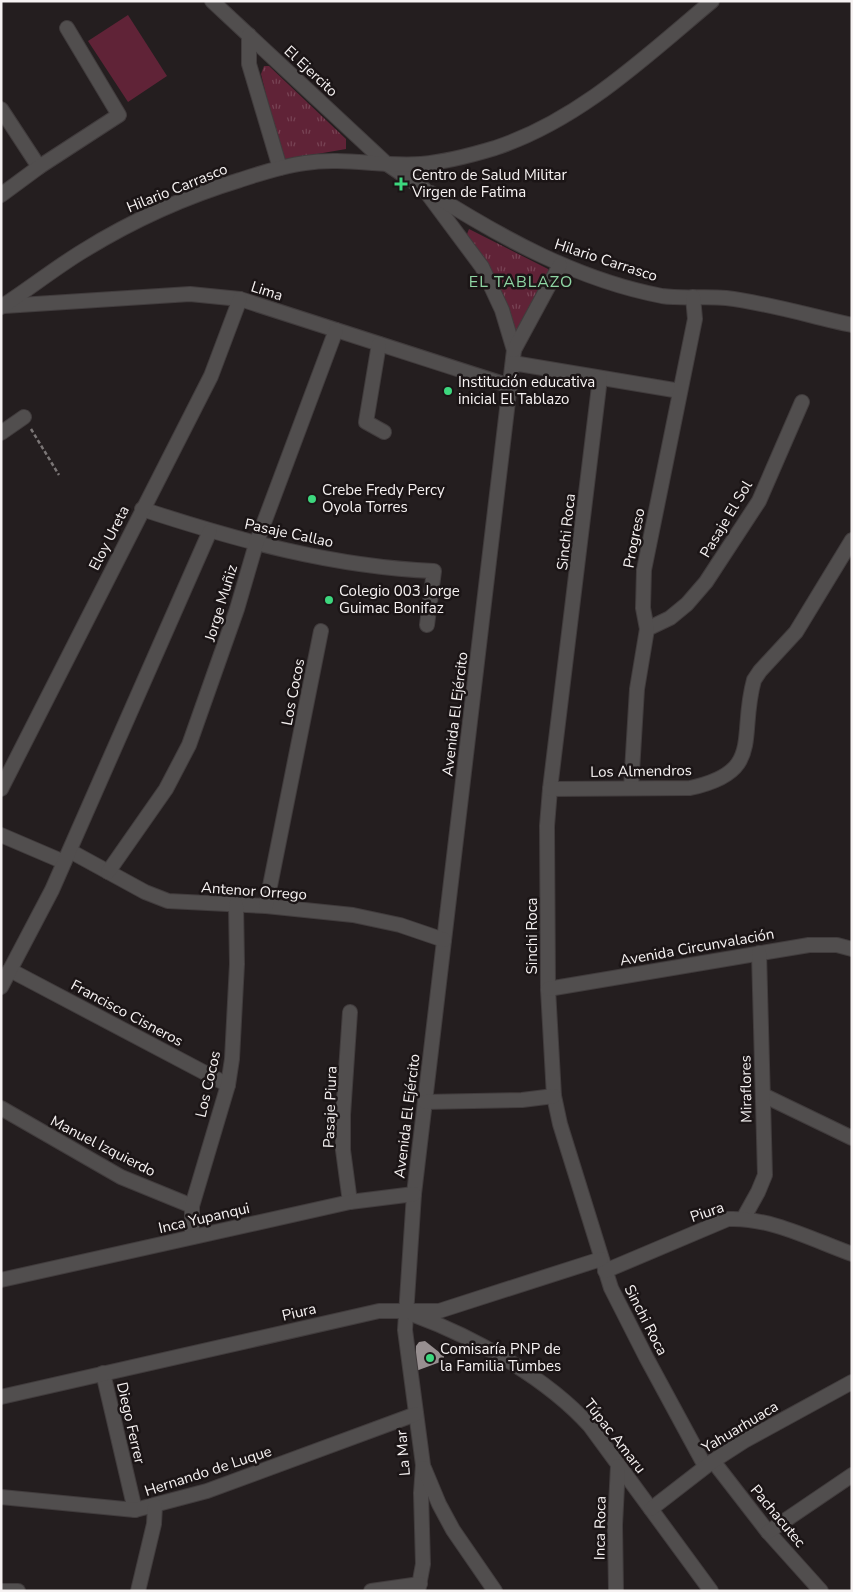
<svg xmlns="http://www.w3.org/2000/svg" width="853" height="1592" font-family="'Nunito Sans',sans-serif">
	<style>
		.grass { fill: #602337 }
		.park { fill: url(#park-tufts) }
		.building { fill: #978f90 }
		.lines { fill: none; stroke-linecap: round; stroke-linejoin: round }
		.street-casing { stroke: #413c3d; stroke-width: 16 }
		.path { stroke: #7b7676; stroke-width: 2.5; stroke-dasharray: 4 2.5; stroke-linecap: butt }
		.street { stroke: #514e4e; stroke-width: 14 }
		.poi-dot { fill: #3dd77e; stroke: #1b1516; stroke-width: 2 }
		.labels { text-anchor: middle; stroke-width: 5; stroke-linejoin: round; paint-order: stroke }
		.street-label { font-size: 15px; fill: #f6f2f2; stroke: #1b1516 }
		.poi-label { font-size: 15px; fill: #f6f2f2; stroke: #1b1516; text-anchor: start }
		.neighbourhood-label { font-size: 16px; letter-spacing: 1px; fill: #8fd6a4; stroke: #1b1516 }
	</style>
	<defs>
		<pattern id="park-tufts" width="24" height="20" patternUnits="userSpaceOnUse" patternTransform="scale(1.25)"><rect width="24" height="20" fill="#602337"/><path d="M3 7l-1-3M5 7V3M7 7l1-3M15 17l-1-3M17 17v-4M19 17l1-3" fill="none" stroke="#774354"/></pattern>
	</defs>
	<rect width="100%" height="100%" fill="#241e1f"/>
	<polygon class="grass" points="128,15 167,76 128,102 88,41"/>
	<g class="park">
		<polygon points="264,66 269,66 346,139 346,149 282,160 261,74"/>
		<polygon points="469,229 548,269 549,271 519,331 514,329 497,281 467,234"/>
	</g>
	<polygon class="building" points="425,1341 444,1356 443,1361 416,1371 416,1346 419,1342"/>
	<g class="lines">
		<defs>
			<g id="street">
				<polyline points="212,1 387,164 424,189 482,267 502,310 514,350 414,1194 405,1330 423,1465 421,1493 423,1564 418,1591"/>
				<polyline points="249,35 249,64 280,168"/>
				<polyline points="1,109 39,167"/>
				<path d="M431,193C502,238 578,280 662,296C683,299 705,296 726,298C768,303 810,316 852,325"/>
				<polyline points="1,195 39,167 119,115 67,28"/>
				<polyline points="4,306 190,294 240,299 510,386"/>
				<path d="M1,307C29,289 55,268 83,251C133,220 184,197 240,180C261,173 283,166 305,163C344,157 382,167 421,164C445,162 472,155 495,148C580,120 645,57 712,1"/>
				<polyline points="379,344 366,422 384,432"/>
				<polyline points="514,350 560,265"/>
				<polyline points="513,363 680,391"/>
				<polyline points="600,378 550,789 547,826 548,989 554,1096 560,1124 611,1288 646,1357 705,1466"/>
				<polyline points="1,433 24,417"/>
				<path d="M142,509C236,540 334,567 434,571L427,625"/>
				<polyline points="647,629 670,618 687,604 706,582 759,501 802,402"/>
				<polyline points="631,788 637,689 647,629 643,608 644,570 695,319 693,297"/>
				<polyline points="1,789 211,376 240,299"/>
				<path d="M550,789L690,788C765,772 738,737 754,680L760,671L796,632L852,540"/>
				<polyline points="1,835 64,862"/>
				<polyline points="70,851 145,892 168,901 266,906 353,915 400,925 444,940"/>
				<polyline points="108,872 166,789 189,745 237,609 256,544 336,330"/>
				<polyline points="266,906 321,631"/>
				<polyline points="10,970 228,1085"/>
				<polyline points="1,987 52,890 210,531"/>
				<polyline points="548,989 809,945 837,945 852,949"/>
				<polyline points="763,1095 852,1138"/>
				<polyline points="425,1102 522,1100 554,1096"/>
				<polyline points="1,1108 121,1177 192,1206"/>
				<polyline points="350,1202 343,1150 343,1115 350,1012"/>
				<polyline points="743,1219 758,1192 765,1175 759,953"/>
				<polyline points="192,1237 192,1206 228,1085 232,1059 237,964 236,905"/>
				<path d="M605,1271L728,1219C770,1217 813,1240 852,1254"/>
				<polyline points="1,1280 350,1202 414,1194"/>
				<path d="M414,1315C474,1337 547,1378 590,1426L711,1591"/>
				<polyline points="103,1373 135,1510"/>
				<polyline points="1,1397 379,1311 439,1311 601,1259"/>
				<polyline points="713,1461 768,1532 821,1591"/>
				<polyline points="424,1468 439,1504 453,1530 495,1591"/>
				<polyline points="1,1497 135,1510 207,1491 416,1414"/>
				<polyline points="651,1509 713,1461 744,1441 852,1382"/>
				<polyline points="768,1532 852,1475"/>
				<polyline points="2,1591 18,1591"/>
				<polyline points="138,1591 154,1524 155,1506"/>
				<polyline points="371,1591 420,1584"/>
				<polyline points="616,1591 615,1525 618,1466"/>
			</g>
		</defs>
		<use href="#street" class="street-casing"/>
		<polyline class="path" points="31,429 59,475"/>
		<use href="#street" class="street"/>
	</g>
	<g class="poi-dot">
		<path d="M398.5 176.5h5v5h5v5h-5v5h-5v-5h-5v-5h5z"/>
		<circle cx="448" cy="391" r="5"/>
		<circle cx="312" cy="499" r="5"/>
		<circle cx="329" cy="600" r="5"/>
		<circle cx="430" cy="1358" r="5"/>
	</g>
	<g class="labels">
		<g class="street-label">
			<text transform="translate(311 71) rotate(43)" y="5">El Ejercito</text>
			<text transform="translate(177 188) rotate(-22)" y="5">Hilario Carrasco</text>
			<text transform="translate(606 260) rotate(18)" y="5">Hilario Carrasco</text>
			<text transform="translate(267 291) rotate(18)" y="5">Lima</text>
			<text transform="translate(726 519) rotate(-59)" y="5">Pasaje El Sol</text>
			<text transform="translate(566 532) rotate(-84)" y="5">Sinchi Roca</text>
			<text transform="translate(289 533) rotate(12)" y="5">Pasaje Callao</text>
			<text transform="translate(109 538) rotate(-63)" y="5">Eloy Ureta</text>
			<text transform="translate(634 538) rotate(-79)" y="5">Progreso</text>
			<text transform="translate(221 603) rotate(-73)" y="5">Jorge Muñiz</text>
			<text transform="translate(293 692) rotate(-79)" y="5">Los Cocos</text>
			<text transform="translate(455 714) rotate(-83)" y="5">Avenida El Ejército</text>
			<text transform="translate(641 771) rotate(-1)" y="5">Los Almendros</text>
			<text transform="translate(254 891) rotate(4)" y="5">Antenor Orrego</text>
			<text transform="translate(532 936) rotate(-90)" y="5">Sinchi Roca</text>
			<text transform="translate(697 947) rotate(-10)" y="5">Avenida Circunvalación</text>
			<text transform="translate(127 1013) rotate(28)" y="5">Francisco Cisneros</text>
			<text transform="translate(208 1084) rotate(-77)" y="5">Los Cocos</text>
			<text transform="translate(746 1089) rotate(-91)" y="5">Miraflores</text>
			<text transform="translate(330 1107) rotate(-88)" y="5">Pasaje Piura</text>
			<text transform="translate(407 1116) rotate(-83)" y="5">Avenida El Ejército</text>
			<text transform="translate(103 1146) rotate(27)" y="5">Manuel Izquierdo</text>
			<text transform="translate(707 1212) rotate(-19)" y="5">Piura</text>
			<text transform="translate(204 1218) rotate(-13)" y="5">Inca Yupanqui</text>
			<text transform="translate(299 1312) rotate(-13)" y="5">Piura</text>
			<text transform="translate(646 1320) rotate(63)" y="5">Sinchi Roca</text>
			<text transform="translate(131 1423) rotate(77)" y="5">Diego Ferrer</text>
			<text transform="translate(740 1427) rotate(-31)" y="5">Yahuarhuaca</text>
			<text transform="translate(615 1436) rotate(52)" y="5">Túpac Amaru</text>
			<text transform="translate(403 1453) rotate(-95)" y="5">La Mar</text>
			<text transform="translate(208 1471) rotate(-18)" y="5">Hernando de Luque</text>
			<text transform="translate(778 1516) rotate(50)" y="5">Pachacutec</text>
			<text transform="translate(600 1528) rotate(-89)" y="5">Inca Roca</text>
		</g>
		<g class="poi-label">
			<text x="412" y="180">Centro de Salud Militar<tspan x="412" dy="17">Virgen de Fatima</tspan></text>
			<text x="458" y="387">Institución educativa<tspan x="458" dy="17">inicial El Tablazo</tspan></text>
			<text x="322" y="495">Crebe Fredy Percy<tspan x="322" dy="17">Oyola Torres</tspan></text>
			<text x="339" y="596">Colegio 003 Jorge<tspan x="339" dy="17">Guimac Bonifaz</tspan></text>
			<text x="440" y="1354">Comisaría PNP de<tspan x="440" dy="17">la Familia Tumbes</tspan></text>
		</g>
		<g class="neighbourhood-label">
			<text x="521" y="287">EL TABLAZO</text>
		</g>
	</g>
	<rect width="853" height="1592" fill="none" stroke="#f6f2f2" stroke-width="5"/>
</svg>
